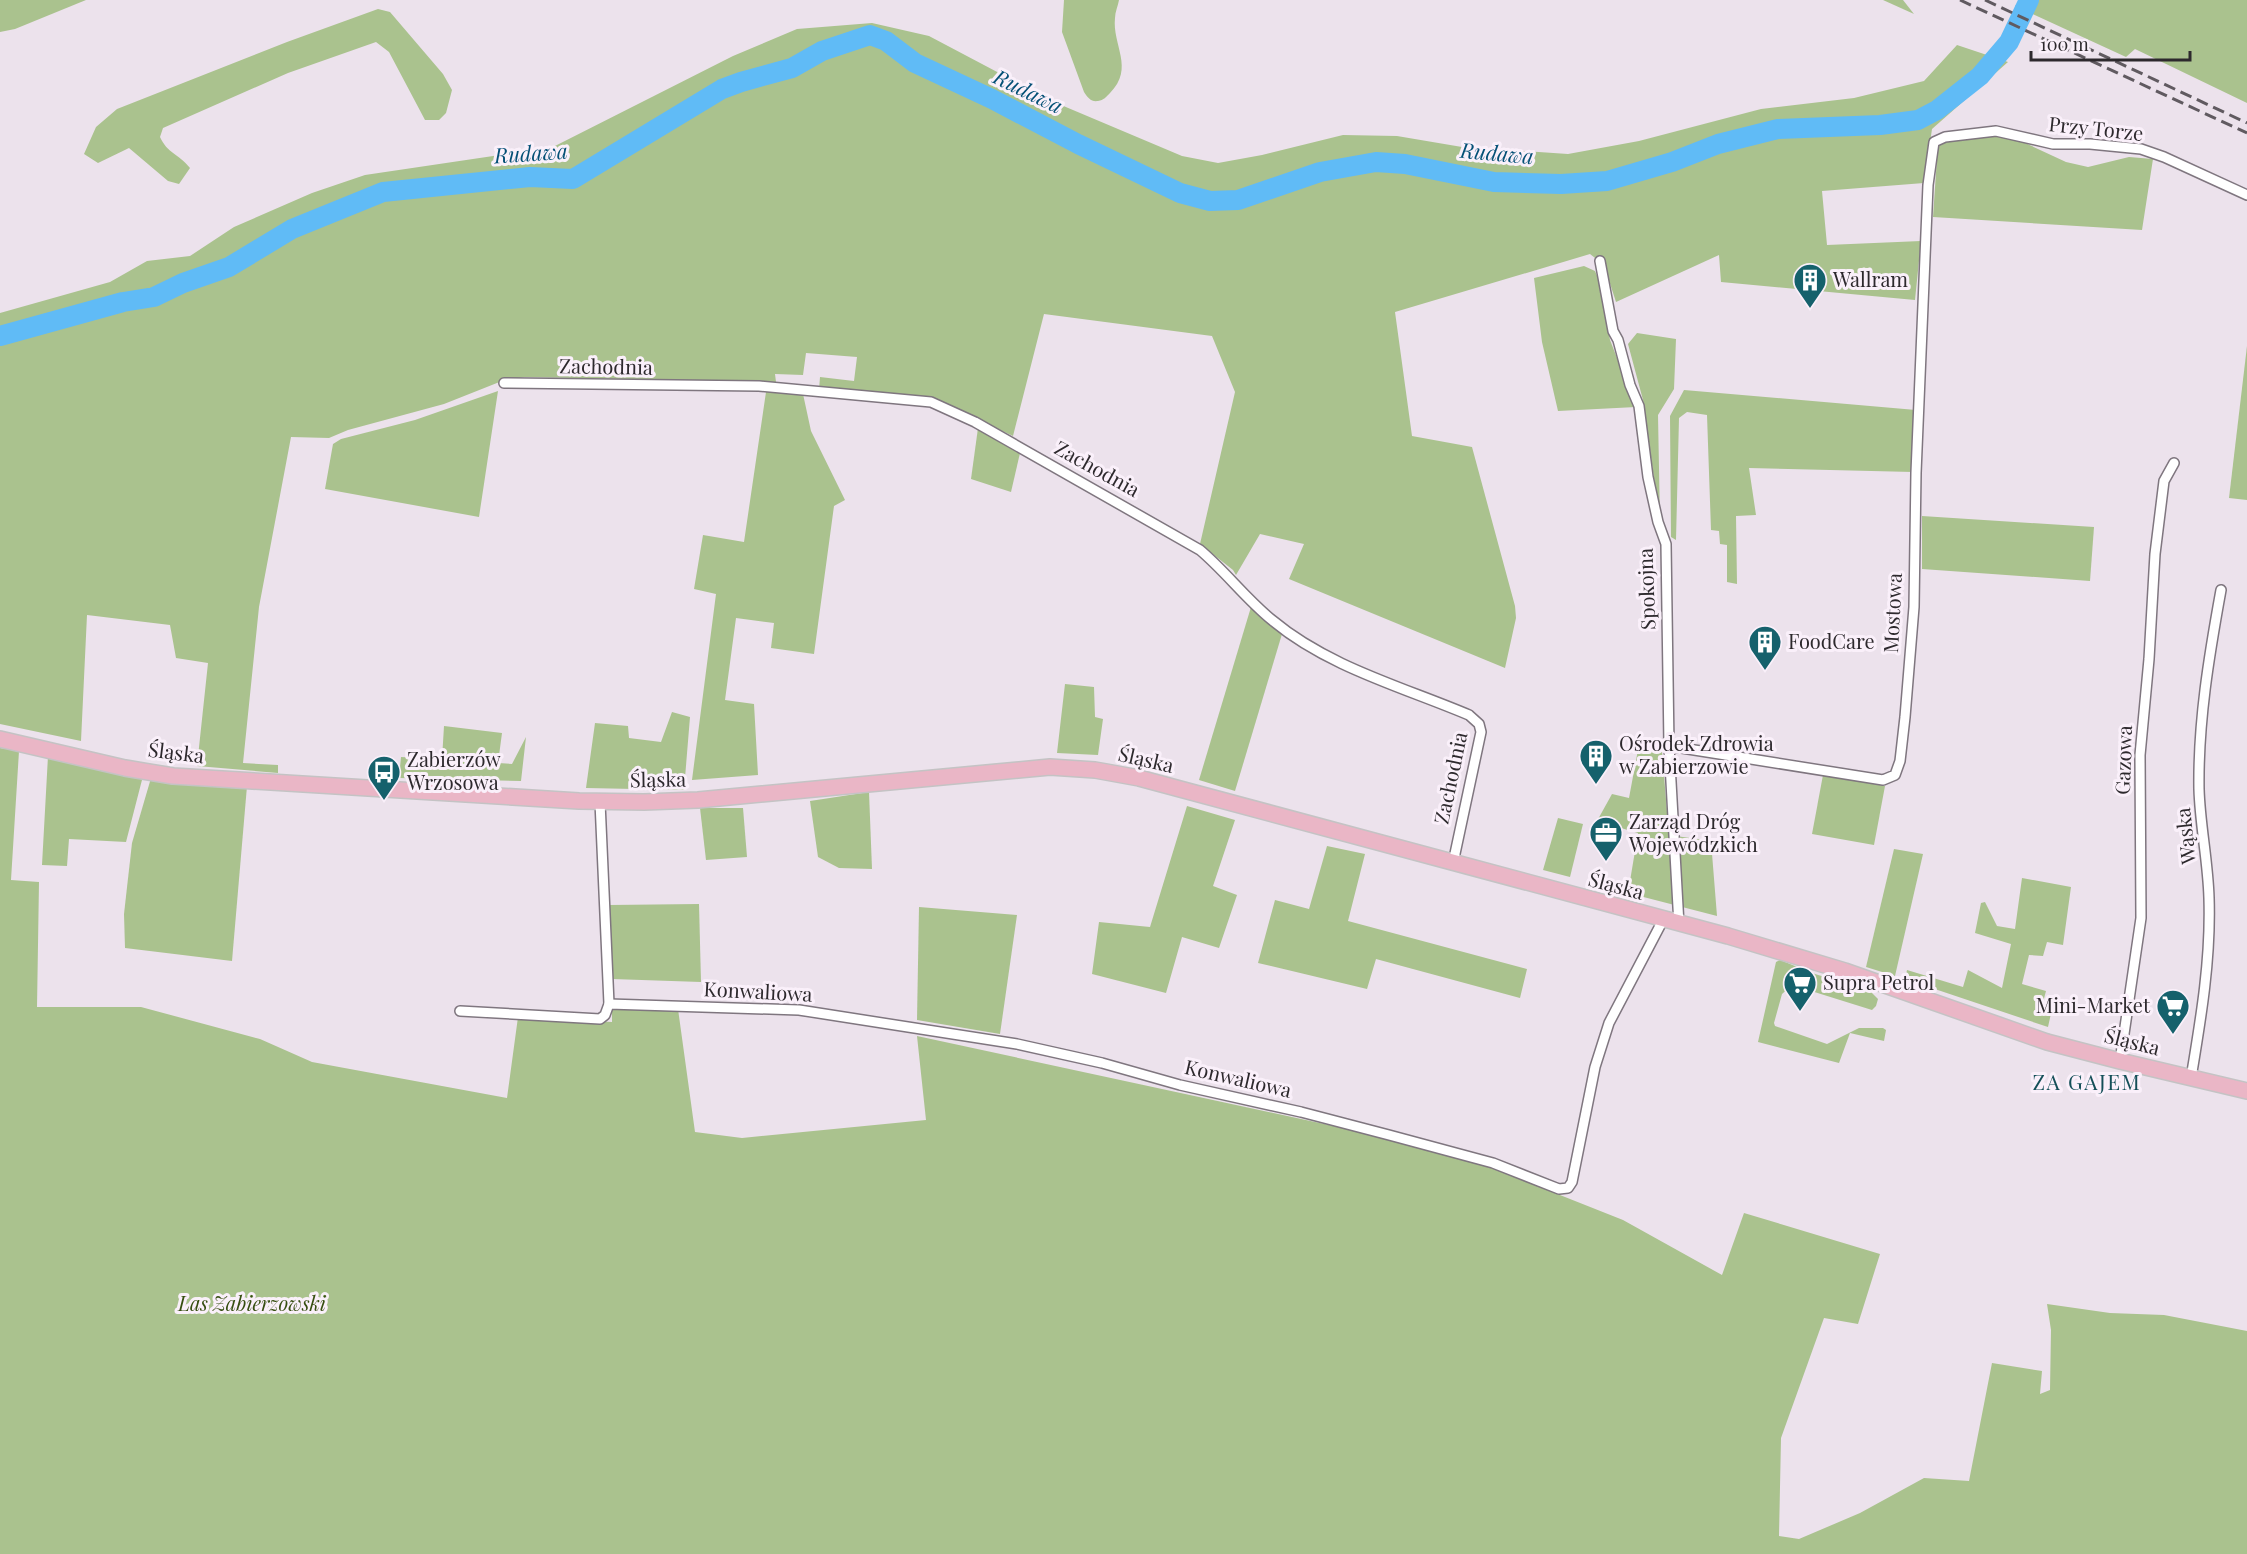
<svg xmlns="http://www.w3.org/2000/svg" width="2247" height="1554" font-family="'Playfair Display',serif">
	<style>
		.green { fill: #aac28e }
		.water { fill: #60bbf6 }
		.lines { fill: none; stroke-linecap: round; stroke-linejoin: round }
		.river { stroke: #60bbf6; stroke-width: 20 }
		.street-casing { stroke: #7f767f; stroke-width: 12 }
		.primary-casing { stroke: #c4c3c4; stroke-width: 18 }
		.street { stroke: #fff; stroke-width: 9 }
		.primary { stroke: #eab6c6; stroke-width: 15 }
		.rail { stroke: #605a60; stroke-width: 3; stroke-dasharray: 12 6; stroke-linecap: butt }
		.labels { text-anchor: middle; stroke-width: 6; stroke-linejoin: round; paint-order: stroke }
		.street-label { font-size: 20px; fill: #2d292d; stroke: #faf0fa }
		.poi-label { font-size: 20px; fill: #2d292d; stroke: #faf0fa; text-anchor: start }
		.park-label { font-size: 20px; font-style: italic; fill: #364e10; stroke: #faf0fa }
		.water-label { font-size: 21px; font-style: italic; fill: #045076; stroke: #faf0fa }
		.neighbourhood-label { font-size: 21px; letter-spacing: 1.5px; fill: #144f58; stroke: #faf0fa }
	</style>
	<rect width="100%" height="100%" fill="#ece2ec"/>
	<g class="green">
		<polygon points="0,0 86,0 15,29 0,32"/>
		<path d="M1064,0H1119C1118,6 1115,12 1115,18C1112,45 1135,68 1110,93C1106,97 1104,100 1098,101C1091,102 1088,98 1084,92L1062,32Z"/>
		<polygon points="1883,0 1903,0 1914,14"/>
		<polygon points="2034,0 2247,0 2247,103 2135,49 2126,57 2028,12"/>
		<path d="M378,9L390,12L443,74L452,90L446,113L439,120H425L389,52L376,42L288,73L163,128L160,137C167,153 179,154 190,168L179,184L168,181L129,148L98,163L84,154L96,127L117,109L287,42Z"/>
		<polygon points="872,23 929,36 1054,102 1182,156 1218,163 1262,155 1343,135 1397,136 1462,147 1568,154 1639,141 1761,109 1854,98 1924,81 1957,45 2008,62 1932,129 1924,183 1822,191 1827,245 1921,241 1915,300 1721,282 1719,255 1616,302 1604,265 1590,254 1395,312 1412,436 1472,447 1515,606 1516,618 1505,668 1289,579 1304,544 1260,534 1236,575 1233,570 1200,544 1235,392 1212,336 1044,314 1013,436 931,397 819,390 820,377 854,381 857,357 806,353 803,375 775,374 776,382 524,377 502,381 444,404 348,430 329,438 291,437 259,607 243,763 278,765 278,773 197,766 208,663 176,658 170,625 87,615 81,741 0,724 0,313 110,282 147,261 190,256 234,227 312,193 365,175 553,147 733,56 797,29"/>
		<polygon points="1974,132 2006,134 2066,162 2088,167 2129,157 2153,159 2142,230 1933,217 1938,143"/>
		<polygon points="1584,266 1595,271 1601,285 1610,340 1636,407 1558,411 1542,342 1534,278"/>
		<polygon points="1637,333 1676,339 1674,389 1658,415 1660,521 1643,400 1628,344"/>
		<polygon points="2247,346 2247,500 2229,498"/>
		<polygon points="1684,390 1916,410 1913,472 1749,468 1756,515 1736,516 1737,584 1727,582 1727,545 1720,544 1719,531 1711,530 1707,415 1687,412 1679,418 1676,540 1671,537 1670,416"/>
		<polygon points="498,391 479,517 325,489 333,444 341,439 415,420"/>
		<polygon points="766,392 803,394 811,431 845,500 834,506 814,654 771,648 774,623 736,618 725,700 754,704 758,775 692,780 716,594 694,589 703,535 744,542"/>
		<polygon points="978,428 1020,453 1011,492 971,479"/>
		<polygon points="1922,516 2094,527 2090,581 1922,569"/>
		<polygon points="1251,607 1282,634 1235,791 1199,780"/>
		<polygon points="1065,684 1094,687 1095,717 1103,719 1098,755 1057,753"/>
		<polygon points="672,712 690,717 684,790 586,788 595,723 628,726 629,738 661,742"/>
		<polygon points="444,726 502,733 498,763 512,764 526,737 521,781 399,778 401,757 442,759"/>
		<polygon points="1640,739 1661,740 1669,835 1711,841 1717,916 1628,893 1638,833 1597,821 1612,794 1629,798"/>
		<polygon points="0,748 19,751 11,880 39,882 37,1007 141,1007 260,1039 312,1062 507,1098 518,1017 612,1022 612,1004 678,1009 695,1132 742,1138 926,1120 917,1036 1412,1143 1494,1169 1623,1220 1722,1275 1744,1213 1880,1254 1858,1324 1824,1318 1781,1438 1779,1536 1799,1539 1860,1513 1924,1478 1969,1481 1992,1363 2042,1371 2040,1394 2050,1390 2051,1330 2047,1304 2110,1313 2164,1315 2247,1331 2247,1554 0,1554"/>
		<polygon points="48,756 143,776 126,842 69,839 67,866 42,865"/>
		<polygon points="1823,775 1885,786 1874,845 1812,834"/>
		<polygon points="151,778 247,786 232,961 125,948 124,914 132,843"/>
		<polygon points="869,792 872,869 839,868 818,857 810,801"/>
		<polygon points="1187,806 1235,820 1213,886 1237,895 1219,948 1182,937 1166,993 1092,974 1099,922 1150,927"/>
		<polygon points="700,808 743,808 747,857 706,860"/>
		<polygon points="1558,818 1583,824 1570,877 1543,870"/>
		<polygon points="1327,846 1365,854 1348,921 1527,969 1520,998 1376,959 1367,989 1258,963 1275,900 1309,909"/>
		<polygon points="1894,849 1923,854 1895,976 1866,967"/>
		<polygon points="2022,878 2071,887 2063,945 2047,942 2043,956 2029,955 2022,984 2046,991 2042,1006 2052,1009 2048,1027 1905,979 1907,970 1963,987 1968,970 2002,988 2011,944 1975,933 1981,903 1985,902 1997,926 2015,929"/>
		<polygon points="699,904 701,982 612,979 609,905"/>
		<polygon points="919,907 1017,915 1000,1034 917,1020"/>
		<polygon points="1780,960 1815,974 1870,991 1878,999 1876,1006 1872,1010 1792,985 1782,994 1774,1023 1775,1026 1827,1044 1859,1028 1883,1028 1886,1030 1884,1041 1850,1033 1839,1063 1758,1042 1776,962"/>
	</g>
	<polygon class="water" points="2021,0 2034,0 2028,12 2015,6"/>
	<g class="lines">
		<polyline class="river" points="0,336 123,302 154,297 183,283 229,267 292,229 383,192 530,177 573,179 722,89 741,82 792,68 822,51 870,35 886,41 915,63 992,99 1078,144 1180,193 1210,201 1238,200 1320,172 1376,162 1405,164 1494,182 1561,184 1607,181 1672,162 1718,144 1778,129 1880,125 1918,120 1937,110 1980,76 2009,42 2029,0"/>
		<defs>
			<g id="street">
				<polyline points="1600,261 1613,331 1618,340 1630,385 1639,406 1648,477 1658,522 1666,544 1669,746 1679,925"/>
				<path d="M504,383L759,386L931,402L975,422L1200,550C1226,572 1246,599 1272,620C1328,667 1403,687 1469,715L1479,724L1481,732L1453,863"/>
				<polyline points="1669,746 1883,780 1895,775 1900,761 1905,717 1914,607 1916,473 1928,185 1934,142 1945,137 1996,131 2053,144 2090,144 2141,149 2164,157 2247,195"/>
				<polyline points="600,802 609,1004"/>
				<polyline points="460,1011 600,1019 605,1015 609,1004 799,1010 1017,1044 1102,1063 1180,1085 1301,1112 1389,1135 1493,1163 1559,1189 1568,1188 1572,1182 1595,1067 1609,1023 1663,920"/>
				<polyline points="2120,1061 2141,918 2140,755 2149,659 2155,554 2164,481 2174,463"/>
				<path d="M2191,1078C2201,1018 2211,959 2209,898C2208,861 2200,825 2199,789C2198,722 2209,656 2221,590"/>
			</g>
			<polyline id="primary" points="0,739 125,768 173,776 579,801 644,802 698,800 1050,767 1095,770 1139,778 1728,936 1845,971 2047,1042 2120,1061 2247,1091"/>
		</defs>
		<use href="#street" class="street-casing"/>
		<use href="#primary" class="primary-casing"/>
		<use href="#street" class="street"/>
		<use href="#primary" class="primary"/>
		<g class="rail">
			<polyline points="1960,0 2247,133"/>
			<polyline points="1985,0 2247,123"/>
		</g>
	</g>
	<defs>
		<symbol id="building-pin" viewBox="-11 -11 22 30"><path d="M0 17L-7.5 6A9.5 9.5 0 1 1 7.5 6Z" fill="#15616c" stroke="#faf0fa"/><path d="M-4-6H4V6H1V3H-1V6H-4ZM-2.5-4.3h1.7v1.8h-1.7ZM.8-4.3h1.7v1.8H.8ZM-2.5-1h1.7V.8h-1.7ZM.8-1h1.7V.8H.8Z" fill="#fff"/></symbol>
		<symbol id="bus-pin" viewBox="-11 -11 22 30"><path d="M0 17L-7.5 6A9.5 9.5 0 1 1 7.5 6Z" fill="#15616c" stroke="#faf0fa"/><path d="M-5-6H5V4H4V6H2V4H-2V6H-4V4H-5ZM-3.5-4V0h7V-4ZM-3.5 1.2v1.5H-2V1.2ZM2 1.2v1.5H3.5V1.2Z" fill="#fff"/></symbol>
		<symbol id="office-pin" viewBox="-11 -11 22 30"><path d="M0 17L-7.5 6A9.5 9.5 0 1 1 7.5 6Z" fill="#15616c" stroke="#faf0fa"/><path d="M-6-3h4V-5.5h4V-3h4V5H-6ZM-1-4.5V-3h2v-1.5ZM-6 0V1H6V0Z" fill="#fff"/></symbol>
		<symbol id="supermarket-pin" viewBox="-11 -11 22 30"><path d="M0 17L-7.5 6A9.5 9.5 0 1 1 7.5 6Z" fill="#15616c" stroke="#faf0fa"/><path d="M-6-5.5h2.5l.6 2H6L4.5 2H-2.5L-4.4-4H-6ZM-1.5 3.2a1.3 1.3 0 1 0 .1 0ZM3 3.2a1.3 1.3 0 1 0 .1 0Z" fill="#fff"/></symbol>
	</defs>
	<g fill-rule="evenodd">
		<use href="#building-pin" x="1791" y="261" width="38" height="52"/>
		<use href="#building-pin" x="1746" y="623" width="38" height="52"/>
		<use href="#building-pin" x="1577" y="737" width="38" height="52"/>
		<use href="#bus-pin" x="365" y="753" width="38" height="52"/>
		<use href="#office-pin" x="1587" y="814" width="38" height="52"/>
		<use href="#supermarket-pin" x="1781" y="964" width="38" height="52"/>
		<use href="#supermarket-pin" x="2154" y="987" width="38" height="52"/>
	</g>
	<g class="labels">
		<g class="street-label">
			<text transform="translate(2096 129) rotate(6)" y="7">Przy Torze</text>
			<text transform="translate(606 367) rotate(1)" y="7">Zachodnia</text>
			<text transform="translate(1097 469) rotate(29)" y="7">Zachodnia</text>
			<text transform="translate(1647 589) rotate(-92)" y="7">Spokojna</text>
			<text transform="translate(1893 613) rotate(-87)" y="7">Mostowa</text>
			<text transform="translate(176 753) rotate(7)" y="7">Śląska</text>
			<text transform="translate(1146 760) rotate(13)" y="7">Śląska</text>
			<text transform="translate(2124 760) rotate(-88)" y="7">Gazowa</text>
			<text transform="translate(1451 778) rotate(-78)" y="7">Zachodnia</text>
			<text transform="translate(658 780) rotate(-1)" y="7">Śląska</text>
			<text transform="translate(2186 836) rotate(-96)" y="7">Wąska</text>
			<text transform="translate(1616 886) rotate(15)" y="7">Śląska</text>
			<text transform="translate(758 992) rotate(3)" y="7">Konwaliowa</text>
			<text transform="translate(2132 1042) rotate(14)" y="7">Śląska</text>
			<text transform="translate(1238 1079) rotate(13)" y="7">Konwaliowa</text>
		</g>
		<g class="poi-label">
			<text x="1833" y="287">Wallram</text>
			<text x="1788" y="649">FoodCare</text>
			<text x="1619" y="751">Ośrodek Zdrowia<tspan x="1619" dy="23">w Zabierzowie</tspan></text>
			<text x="407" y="767">Zabierzów<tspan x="407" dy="23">Wrzosowa</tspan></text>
			<text x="1629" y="829">Zarząd Dróg<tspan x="1629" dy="23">Wojewódzkich</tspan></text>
			<text x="1823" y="990">Supra Petrol</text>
			<text x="2150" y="1013" text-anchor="end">Mini-Market</text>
		</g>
		<g class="park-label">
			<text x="252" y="1311">Las Zabierzowski</text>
		</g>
		<g class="water-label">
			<text transform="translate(1028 92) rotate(26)" y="7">Rudawa</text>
			<text transform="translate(531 154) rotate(-4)" y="7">Rudawa</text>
			<text transform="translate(1497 154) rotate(5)" y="7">Rudawa</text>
		</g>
		<g class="neighbourhood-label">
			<text x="2087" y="1090">ZA GAJEM</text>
		</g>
	</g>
	<path d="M2031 51v9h159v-9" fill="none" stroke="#2d292d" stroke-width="3"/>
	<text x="2040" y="51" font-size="18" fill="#2d292d" stroke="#faf0fa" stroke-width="4.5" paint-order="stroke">100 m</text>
</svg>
